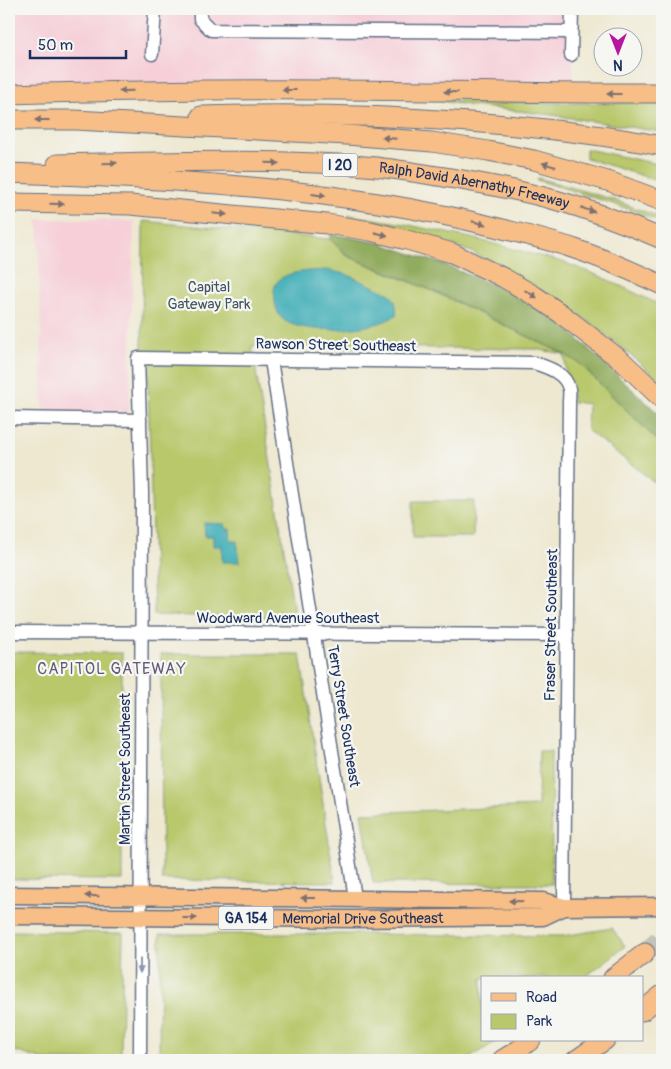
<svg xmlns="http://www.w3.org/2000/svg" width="671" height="1069" font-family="Pangolin,sans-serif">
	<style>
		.built { fill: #f6cfd8 }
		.green { fill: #b8c86b; stroke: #6a7c64 }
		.forest { fill: #92ac5f; stroke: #566e5e }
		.water { fill: #39aab4; stroke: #2a6c89 }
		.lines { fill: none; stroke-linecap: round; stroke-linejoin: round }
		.highway-tunnel { stroke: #c4c3b9; stroke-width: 19; stroke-dasharray: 19 9; stroke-linecap: butt }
		.minor-casing { stroke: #657086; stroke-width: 15 }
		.major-casing { stroke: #657086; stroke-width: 19 }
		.highway-casing { stroke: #657086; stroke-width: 21 }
		.minor { stroke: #fff; stroke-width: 12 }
		.major { stroke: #f7be87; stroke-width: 16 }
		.highway { stroke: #f7be87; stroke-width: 19 }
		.oneway { fill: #7e6f70 }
		.oneway2 { fill: #8d97ae }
		.labels { text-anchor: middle; stroke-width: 4.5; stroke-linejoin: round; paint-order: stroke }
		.shield { fill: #f6f6f2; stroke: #5d6b8a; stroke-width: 1 }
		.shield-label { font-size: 14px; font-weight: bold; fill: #1b2f5e }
		.street-label { font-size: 15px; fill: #1b2f5e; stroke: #f6f6f2 }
		.park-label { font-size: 15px; fill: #425561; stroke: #f6f6f2 }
		.neighbourhood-label { font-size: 16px; letter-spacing: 1px; fill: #645a78; stroke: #f6f6f2 }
	</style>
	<rect width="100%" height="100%" fill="#f6f6f2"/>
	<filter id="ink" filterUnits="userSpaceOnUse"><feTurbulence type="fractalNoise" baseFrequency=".02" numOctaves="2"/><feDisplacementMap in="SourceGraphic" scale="10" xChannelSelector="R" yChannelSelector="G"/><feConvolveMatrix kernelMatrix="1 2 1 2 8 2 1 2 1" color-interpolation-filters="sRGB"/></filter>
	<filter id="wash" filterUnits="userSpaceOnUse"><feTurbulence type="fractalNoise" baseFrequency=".0096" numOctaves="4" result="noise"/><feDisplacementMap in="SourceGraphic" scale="20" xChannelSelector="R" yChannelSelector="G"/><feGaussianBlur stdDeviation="1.12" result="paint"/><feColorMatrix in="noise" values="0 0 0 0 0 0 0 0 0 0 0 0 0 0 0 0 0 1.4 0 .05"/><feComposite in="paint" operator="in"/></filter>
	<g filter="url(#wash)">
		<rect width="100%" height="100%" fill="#eee8d0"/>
		<g class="built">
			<polygon points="9,9 573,9 573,81 9,89"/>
			<polygon points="38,219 101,219 134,221 129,412 43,411"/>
		</g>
		<g class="green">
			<polygon points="475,100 534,103 662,103 662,132 552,115 474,106 441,101"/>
			<polygon points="586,149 662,165 662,182 586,158"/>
			<path d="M538,178L611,199L662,218V223C622,205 579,193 537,180Z"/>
			<polygon points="349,215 399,223 475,239 563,262 602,277 662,306 662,382 616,343 566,304 472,252 440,241 349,219"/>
			<polygon points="143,221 330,239 347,256 437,293 564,354 534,349 252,346 295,618 154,615 148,377 142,348"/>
			<polygon points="564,354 579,363 662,445 662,488 587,430 588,404 573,402 567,379"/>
			<polygon points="413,501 474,501 473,537 413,537"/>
			<polygon points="9,652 122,653 122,880 9,879"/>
			<polygon points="161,654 300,654 335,882 162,880"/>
			<polygon points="539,751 551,751 552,884 373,883 362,813 538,806"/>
			<polygon points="612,928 625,946 584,978 482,978 482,1040 498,1040 467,1060 159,1060 160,934 360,934 563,936"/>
			<polygon points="9,931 123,933 121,1060 43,1060 9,1049"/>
		</g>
		<polygon class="forest" points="331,234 379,243 445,265 504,290 564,326 662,417 662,445 579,363 564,354 436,292 348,256 330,239"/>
		<g class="water">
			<path d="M327,270L346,274L390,294C396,301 397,306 396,315C376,331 306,335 285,321C278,316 276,309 275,301C275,296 273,290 275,286C280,270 313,271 327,270Z"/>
			<polygon points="204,523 225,524 225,529 230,529 231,541 237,541 240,562 222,562 222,546 213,546 213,536 205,536"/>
		</g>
	</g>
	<g filter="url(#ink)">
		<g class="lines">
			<polyline class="highway-tunnel" points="645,953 662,937"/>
			<defs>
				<g id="minor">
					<polyline points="200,9 200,19 211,30 571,32"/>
					<polyline points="152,54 155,9"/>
					<polyline points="571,55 572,9"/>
					<polyline points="271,360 355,898"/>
					<polyline points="9,418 140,420"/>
					<polyline points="9,632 567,635"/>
					<path d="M140,1060L142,493L138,358L534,363C547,367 566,373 569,389C570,393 569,398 569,402L564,907"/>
				</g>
				<g id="major">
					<path d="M9,895C187,898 365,898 543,901L564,907L662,906"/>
					<path id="s1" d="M9,916L351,919L543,917L564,907"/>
				</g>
				<g id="highway">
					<path d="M9,94C115,91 220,89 326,90C438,90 550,94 662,93"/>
					<path d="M201,116C291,113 381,115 470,122C535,127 599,134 662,146"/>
					<polyline points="9,120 75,120 347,135 432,142 488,151 534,160 611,182 662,201"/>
					<path id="s2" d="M57,164C160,162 263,158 365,166C391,168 418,173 444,177C481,183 518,190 555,200C592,210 627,224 662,239"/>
					<path d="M9,173C172,179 337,187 495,227C522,234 549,240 575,249C605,259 634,272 662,285"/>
					<polyline points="9,203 130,205 327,224 370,231 407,240 452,253 504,278 535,296 560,313 622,361 662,399"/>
					<polyline points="613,978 645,953"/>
					<polyline points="642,1011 662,995"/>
					<polyline points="502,1060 518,1050 531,1040"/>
					<polyline points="576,1060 605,1040"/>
				</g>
			</defs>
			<use href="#minor" class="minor-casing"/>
			<use href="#major" class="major-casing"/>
			<use href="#highway" class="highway-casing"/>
			<use href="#minor" class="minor"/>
			<use href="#major" class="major"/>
			<use href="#highway" class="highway"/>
		</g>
		<defs><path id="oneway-solid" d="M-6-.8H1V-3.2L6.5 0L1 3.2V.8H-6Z" transform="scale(1.25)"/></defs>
		<g class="oneway">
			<use href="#oneway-solid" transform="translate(289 90) rotate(180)"/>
			<use href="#oneway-solid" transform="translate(126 91) rotate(179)"/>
			<use href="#oneway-solid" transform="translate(451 92) rotate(-179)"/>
			<use href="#oneway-solid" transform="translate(614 94) rotate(180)"/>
			<use href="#oneway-solid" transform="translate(42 120) rotate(-180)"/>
			<use href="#oneway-solid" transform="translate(389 138) rotate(-175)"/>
			<use href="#oneway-solid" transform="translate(110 163) rotate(-1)"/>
			<use href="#oneway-solid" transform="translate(272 163) rotate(1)"/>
			<use href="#oneway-solid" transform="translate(549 165) rotate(-164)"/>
			<use href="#oneway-solid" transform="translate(319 195) rotate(7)"/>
			<use href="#oneway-solid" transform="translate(57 204) rotate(1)"/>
			<use href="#oneway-solid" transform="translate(588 210) rotate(18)"/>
			<use href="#oneway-solid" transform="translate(220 214) rotate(6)"/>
			<use href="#oneway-solid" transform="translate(479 223) rotate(14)"/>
			<use href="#oneway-solid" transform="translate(381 234) rotate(13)"/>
			<use href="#oneway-solid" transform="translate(531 294) rotate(31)"/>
			<use href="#oneway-solid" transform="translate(92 896) rotate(-179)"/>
			<use href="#oneway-solid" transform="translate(308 898) rotate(-180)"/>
			<use href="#oneway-solid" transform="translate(516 901) rotate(-179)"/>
			<use href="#oneway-solid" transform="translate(190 918)"/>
		</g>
		<use class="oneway2" href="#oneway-solid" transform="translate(140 966) rotate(90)"/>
	</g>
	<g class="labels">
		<g class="shield">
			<rect x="322.5" y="153.5" width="35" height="23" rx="4"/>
			<rect x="218.5" y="906.5" width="55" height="23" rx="4"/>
		</g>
		<g class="shield-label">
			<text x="340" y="170">I 20</text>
			<text x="246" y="923">GA 154</text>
		</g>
		<g class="street-label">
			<text dy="5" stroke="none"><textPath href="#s2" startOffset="419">Ralph David Abernathy Freeway</textPath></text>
			<text transform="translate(336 345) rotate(1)" y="5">Rawson Street Southeast</text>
			<text x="288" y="623">Woodward Avenue Southeast</text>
			<text transform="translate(551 625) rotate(-89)" y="5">Fraser Street Southeast</text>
			<text transform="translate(344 716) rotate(81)" y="5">Terry Street Southeast</text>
			<text transform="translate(125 769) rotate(-90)" y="5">Martin Street Southeast</text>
			<text dy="5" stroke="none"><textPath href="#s1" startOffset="354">Memorial Drive Southeast</textPath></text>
		</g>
		<g class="park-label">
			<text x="209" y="292">Capital<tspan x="209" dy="17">Gateway Park</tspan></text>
		</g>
		<g class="neighbourhood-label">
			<text x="112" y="674">CAPITOL GATEWAY</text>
		</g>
	</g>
	<rect width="671" height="1069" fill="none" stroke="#f6f6f2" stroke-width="30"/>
	<rect x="481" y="976" width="162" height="65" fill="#f6f6f2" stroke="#9ea6b7"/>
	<rect x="491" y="993" width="25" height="8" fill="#f7be87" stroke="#9ea6b7"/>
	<text x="526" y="1002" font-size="15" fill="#1b2f5e">Road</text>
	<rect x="491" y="1014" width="25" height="15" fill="#b8c86b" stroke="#9ea6b7"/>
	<text x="526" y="1026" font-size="15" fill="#1b2f5e">Park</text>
	<g transform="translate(618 52) rotate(180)"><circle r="24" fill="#f6f6f2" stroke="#9ea6b7"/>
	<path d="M0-4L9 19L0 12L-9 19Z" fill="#b5179e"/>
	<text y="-8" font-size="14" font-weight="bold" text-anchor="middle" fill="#1b2f5e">N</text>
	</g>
	<path d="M30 50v8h96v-8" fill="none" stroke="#1b2f5e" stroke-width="2.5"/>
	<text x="38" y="50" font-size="15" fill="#1b2f5e" stroke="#f6f6f2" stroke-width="4" paint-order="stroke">50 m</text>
</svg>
